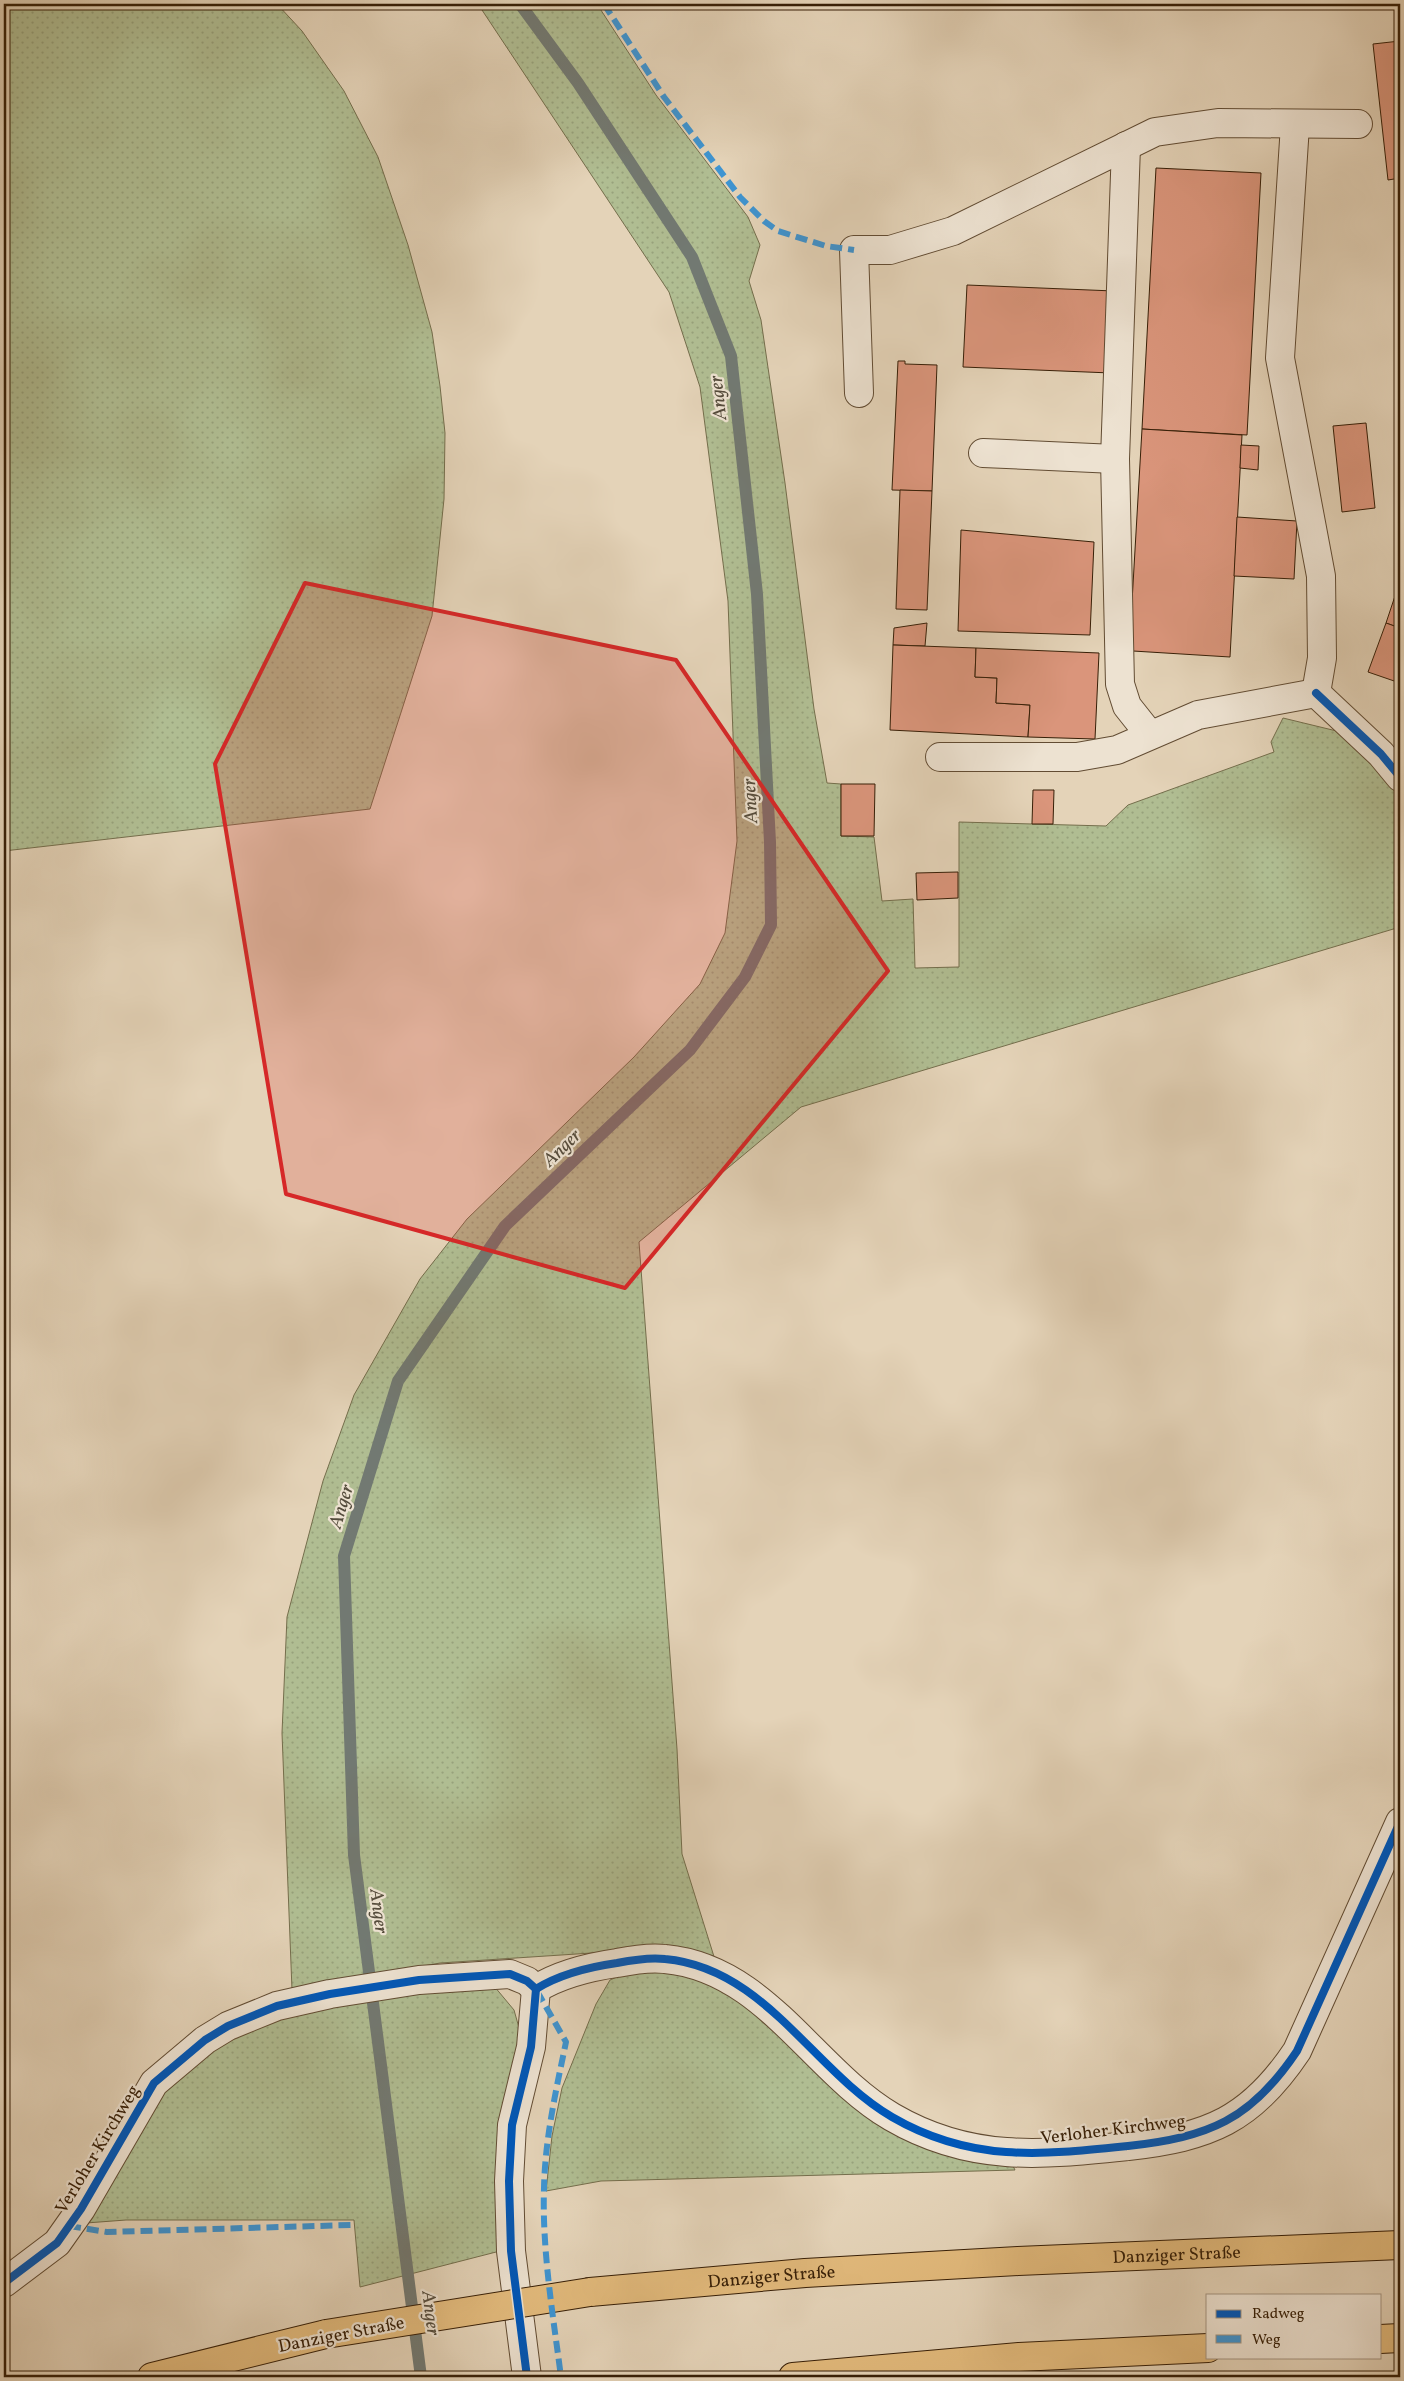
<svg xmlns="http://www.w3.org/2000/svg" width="1404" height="2381" font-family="Vollkorn,serif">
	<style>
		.grass { fill: url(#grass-dots); stroke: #746e4c }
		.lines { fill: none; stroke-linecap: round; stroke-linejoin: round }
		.stream { stroke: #727972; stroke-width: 12 }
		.building { fill: #da957b; stroke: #371f07 }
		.minor-casing { stroke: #624c33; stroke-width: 30 }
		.highway-casing { stroke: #371f07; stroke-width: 30 }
		.minor { stroke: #ede2d1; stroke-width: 28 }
		.highway { stroke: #e2ba7c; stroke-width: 28 }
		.highway-bridge-casing { stroke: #371f07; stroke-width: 30; stroke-linecap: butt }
		.highway-bridge { stroke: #e2ba7c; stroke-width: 28 }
		.quiet { stroke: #3e94d1; stroke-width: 6; stroke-dasharray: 12 6; stroke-linecap: butt }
		.cycleway-casing { stroke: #ede2d1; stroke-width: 11 }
		.cycleway { stroke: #0057b8; stroke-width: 8 }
		.marked { fill: #d62828; fill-opacity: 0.2; stroke: #d62828; stroke-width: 4; stroke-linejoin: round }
		.labels { text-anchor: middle; stroke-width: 4.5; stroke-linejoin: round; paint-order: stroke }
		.street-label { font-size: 18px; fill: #371f07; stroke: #ede2d1 }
		.water-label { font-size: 19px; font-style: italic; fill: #554c3c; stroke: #ede2d1 }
	</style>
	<defs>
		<pattern id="grass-dots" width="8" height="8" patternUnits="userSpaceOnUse" patternTransform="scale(1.25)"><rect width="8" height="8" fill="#b0bd92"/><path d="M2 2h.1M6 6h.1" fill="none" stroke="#98a27c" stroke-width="1.8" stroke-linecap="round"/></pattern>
	</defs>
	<rect width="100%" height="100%" fill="#e4d3b8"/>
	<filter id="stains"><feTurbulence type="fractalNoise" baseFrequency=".004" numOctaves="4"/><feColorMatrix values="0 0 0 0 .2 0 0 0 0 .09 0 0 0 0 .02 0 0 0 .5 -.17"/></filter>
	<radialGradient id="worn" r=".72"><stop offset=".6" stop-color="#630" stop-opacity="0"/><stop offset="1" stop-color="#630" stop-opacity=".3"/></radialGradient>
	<g class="grass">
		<polygon points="4,4 277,4 302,31 344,91 378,157 408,245 432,332 440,386 445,433 444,499 432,616 370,809 4,851"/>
		<polygon points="478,4 597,4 656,95 748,217 760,245 749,281 761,320 785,483 814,709 827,783 841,784 841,836 874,837 882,901 913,899 915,968 959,967 959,822 1106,826 1128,805 1274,752 1271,742 1283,718 1349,734 1400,783 1400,927 801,1107 639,1242 677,1749 682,1854 716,1963 637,1950 440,1963 292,1990 282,1733 287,1617 323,1481 354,1395 420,1279 467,1219 634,1057 700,984 725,933 737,841 728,601 700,387 669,292"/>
		<polygon points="638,1968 676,1970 747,2001 834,2087 1012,2164 1015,2170 601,2181 546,2191 552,2136 562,2088 596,2004 610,1980"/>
		<polygon points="494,1986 514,2010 523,2042 500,2251 360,2287 354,2220 126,2220 86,2223 148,2113 185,2066 220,2039 327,2001"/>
	</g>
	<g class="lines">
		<polyline class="stream" points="421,2377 354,1855 344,1556 398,1381 505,1226 690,1050 745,977 771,925 770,842 757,594 731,356 692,257 578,83 520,4"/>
	</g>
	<g class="building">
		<polygon points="1400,41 1400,178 1388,180 1373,44"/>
		<polygon points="1156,168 1261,173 1247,435 1142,429"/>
		<polygon points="967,285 1114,291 1111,373 963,367"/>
		<polygon points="898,361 905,361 905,364 937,365 932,491 892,490"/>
		<polygon points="1366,423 1375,508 1342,512 1333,426"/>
		<polygon points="1142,429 1242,435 1230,657 1133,651 1132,654 1129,654"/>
		<polygon points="1241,445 1259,446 1258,470 1240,468"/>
		<polygon points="900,490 932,491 927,610 896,609"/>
		<polygon points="1237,517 1297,521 1294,579 1234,576"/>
		<polygon points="961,530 1094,542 1090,635 958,631"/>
		<polygon points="1397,590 1400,591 1400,628 1386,623"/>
		<polygon points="927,623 925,646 893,645 894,628"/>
		<polygon points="1386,623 1400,628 1400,683 1368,672"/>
		<polygon points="893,645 976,648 975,677 997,678 996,703 1030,705 1028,737 890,730"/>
		<polygon points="976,648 1099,653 1095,739 1028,737 1030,705 996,703 997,678 975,677"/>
		<polygon points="841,784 875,784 874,836 841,836"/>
		<polygon points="1033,790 1054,790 1053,824 1032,824"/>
		<polygon points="958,872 958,898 917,900 916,873"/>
	</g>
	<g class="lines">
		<defs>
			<g id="minor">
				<polyline points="1295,125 1280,358 1321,576 1322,658 1316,693"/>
				<polyline points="1126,146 1115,459 1120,684 1127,706 1150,735"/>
				<polyline points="859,393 854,250 890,250 953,231 1155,132 1218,123 1358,124"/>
				<polyline points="983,453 1115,459"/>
				<polyline points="1316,693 1381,754 1400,777"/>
				<polyline points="940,757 1077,757 1117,750 1198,715 1316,693"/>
				<path d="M536,1989C560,1974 589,1967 617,1963C632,1960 650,1957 665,1959C765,1968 813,2071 892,2117C971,2163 1042,2155 1128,2146C1209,2137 1251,2120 1297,2051L1400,1822"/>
				<polyline points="4,2283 57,2243 81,2209 154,2083 205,2040 228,2026 277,2006 330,1994 419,1980 510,1974 527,1981 536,1989"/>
				<polyline points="527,2377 511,2251 509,2181 512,2125 531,2047 536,1989"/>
			</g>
			<g id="highway">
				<path id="s1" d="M590,2292L805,2273L1018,2261L1400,2245"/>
				<polyline points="1380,2339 1400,2338"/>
				<polyline points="152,2377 326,2334"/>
				<polyline points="793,2377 1019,2357 1208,2348"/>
			</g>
		</defs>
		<use href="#minor" class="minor-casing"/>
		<use href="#highway" class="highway-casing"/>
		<use href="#minor" class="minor"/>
		<use href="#highway" class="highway"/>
		<defs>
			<polyline id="highway-bridge" points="326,2334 590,2292"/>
		</defs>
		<use href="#highway-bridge" class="highway-bridge-casing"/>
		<use href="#highway-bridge" class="highway-bridge"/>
		<g class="quiet">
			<polyline points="604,4 664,97 740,197 764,221 778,231 826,246 854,250"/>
			<path d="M537,1991L566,2042C556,2090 545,2139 544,2188C542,2251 553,2315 561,2377"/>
			<polyline points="69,2226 107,2232 351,2225"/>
		</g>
		<defs>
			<g id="cycleway">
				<polyline points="1316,693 1381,754 1400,777"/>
				<path d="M536,1989C560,1974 589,1967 617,1963C632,1960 650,1957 665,1959C765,1968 813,2071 892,2117C971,2163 1042,2155 1128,2146C1209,2137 1251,2120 1297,2051L1400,1822"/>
				<polyline points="4,2283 57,2243 81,2209 154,2083 205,2040 228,2026 277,2006 330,1994 419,1980 510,1974 527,1981 536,1989"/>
				<polyline points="527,2377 511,2251 509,2181 512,2125 531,2047 536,1989"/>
			</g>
		</defs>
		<use href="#cycleway" class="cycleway-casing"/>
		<use href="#cycleway" class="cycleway"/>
	</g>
	<path class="marked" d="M305,583L676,660L888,971L625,1288L286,1194L215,764Z"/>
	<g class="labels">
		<g class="street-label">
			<text transform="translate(1113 2129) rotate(-7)" y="6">Verloher Kirchweg</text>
			<text transform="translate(97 2149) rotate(-59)" y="6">Verloher Kirchweg</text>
			<text dy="6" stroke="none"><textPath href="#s1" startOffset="588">Danziger Straße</textPath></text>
			<text dy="6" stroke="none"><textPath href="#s1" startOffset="182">Danziger Straße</textPath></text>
			<text transform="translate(341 2334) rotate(-11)" y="6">Danziger Straße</text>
		</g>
		<g class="water-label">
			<text transform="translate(717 398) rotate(-96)" y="7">Anger</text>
			<text transform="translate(749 801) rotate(-93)" y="7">Anger</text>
			<text transform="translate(561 1147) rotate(-44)" y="7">Anger</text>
			<text transform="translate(340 1506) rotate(-73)" y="7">Anger</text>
			<text transform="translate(380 1911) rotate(83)" y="7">Anger</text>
			<text transform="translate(432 2313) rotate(83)" y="7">Anger</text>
		</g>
	</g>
	<rect width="1404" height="2381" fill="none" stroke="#e4d3b8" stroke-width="20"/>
	<rect x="5" y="5" width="1394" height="2371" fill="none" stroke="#371f07" stroke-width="2.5"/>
	<rect x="10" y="10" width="1384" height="2361" fill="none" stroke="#371f07"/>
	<rect x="1206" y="2294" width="175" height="65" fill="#ede2d1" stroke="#a49480"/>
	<rect x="1216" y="2310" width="25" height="8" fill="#0057b8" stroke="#a49480"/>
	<text x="1252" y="2318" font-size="15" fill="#371f07">Radweg</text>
	<rect x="1216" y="2335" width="25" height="8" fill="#3e94d1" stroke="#a49480"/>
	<text x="1252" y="2344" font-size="15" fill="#371f07">Weg</text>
	<rect width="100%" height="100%" filter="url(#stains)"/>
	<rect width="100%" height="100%" fill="url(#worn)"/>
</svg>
